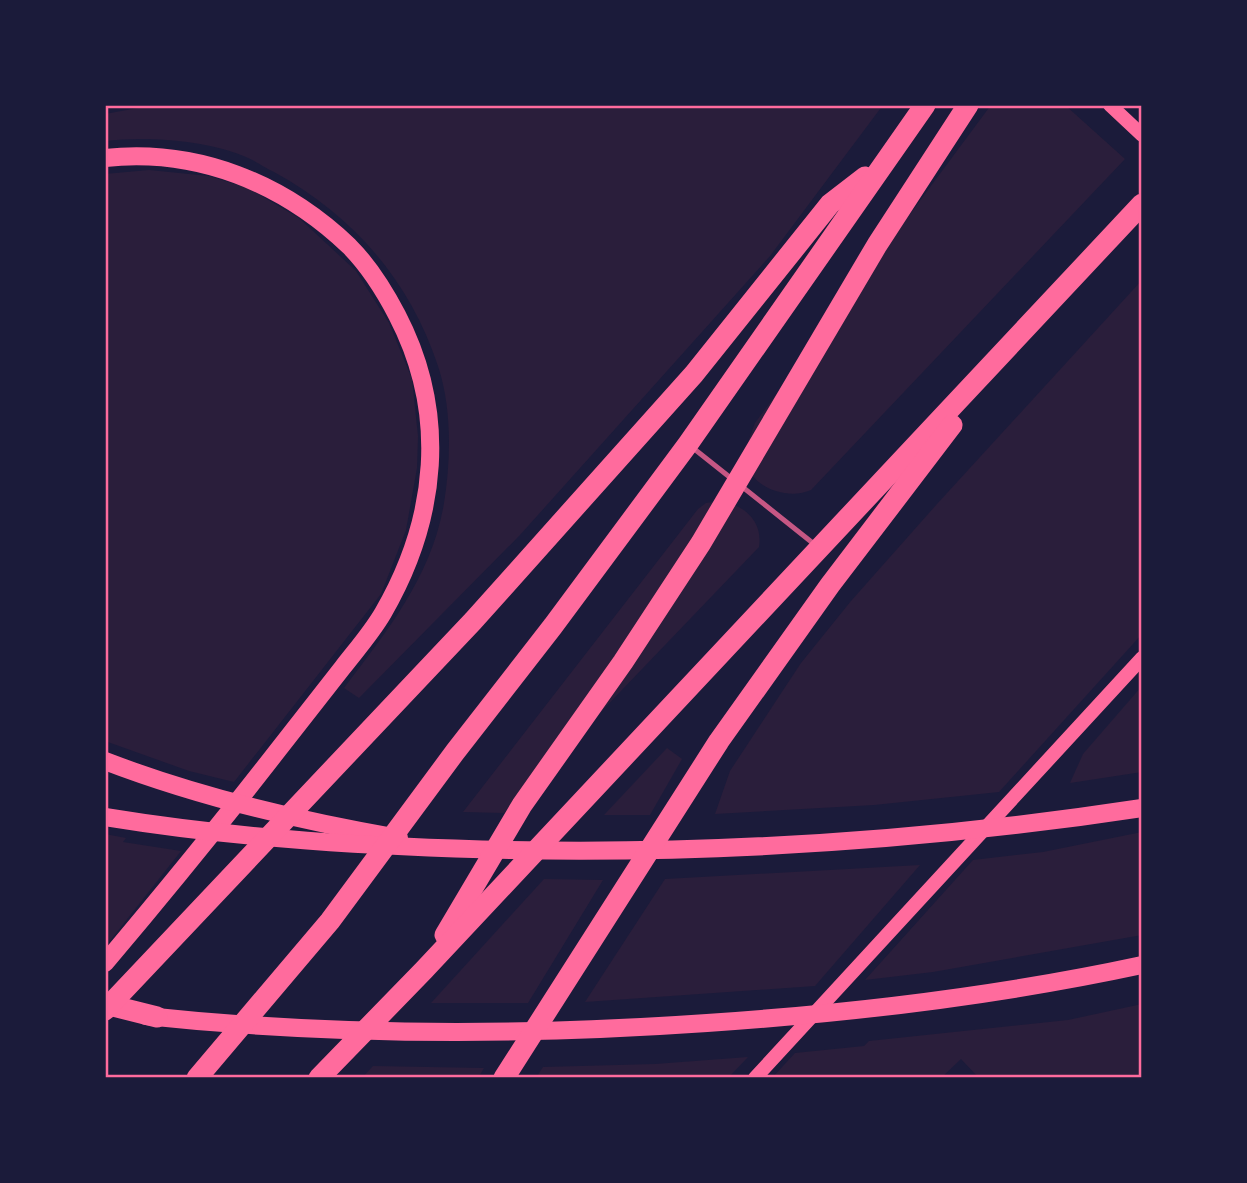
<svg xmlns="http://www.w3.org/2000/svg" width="1247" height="1183" font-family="'Asap Condensed',sans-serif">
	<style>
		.green { fill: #2a1e3b }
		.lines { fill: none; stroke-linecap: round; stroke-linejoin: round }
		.service { stroke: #c65784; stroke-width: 5 }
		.secondary { stroke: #ff6b9d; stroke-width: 14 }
		.primary { stroke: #ff6b9d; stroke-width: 18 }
		.motorway { stroke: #ff6b9d; stroke-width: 21 }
		.neatline { fill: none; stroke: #ff6b9d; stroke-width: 2.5 }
	</style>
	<rect width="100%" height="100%" fill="#1b1b3a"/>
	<g class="green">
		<path d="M154,105H883L770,256L520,535L359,698L344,688C387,631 432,576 444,503C451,460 452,408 438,366C410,281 353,215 274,172C263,167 253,159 241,155C204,140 145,136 105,141V114Z"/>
		<path d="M991,105H1065L1125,159L811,490C789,500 752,489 746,462C744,448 751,435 755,423Z"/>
		<polygon points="149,170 209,176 248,188 299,218 356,271 389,323 412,379 418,436 417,468 406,530 381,594 234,782 189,771 105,741 105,174"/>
		<polygon points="1142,280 1142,634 999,792 874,805 715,814 730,771 801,663 851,601 937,504"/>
		<path d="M721,501C745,505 763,522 759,547L504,813L463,812L698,509L706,503Z"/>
		<polygon points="1142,686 1142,772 1070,783 1083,754"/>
		<polygon points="667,748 682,759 650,815 604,815"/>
		<polygon points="1142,832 1142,935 933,972 865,980 973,860 1043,852"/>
		<polygon points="105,834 126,838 123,842 181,851 105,947"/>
		<polygon points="920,865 815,986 585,1002 665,879"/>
		<polygon points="544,879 603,880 528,1003 431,1003"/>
		<polygon points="1142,1004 1142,1078 979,1078 961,1059 941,1078 772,1078 795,1053 864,1046 869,1041 1068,1020"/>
		<polygon points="748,1057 728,1078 536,1078 543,1067 655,1064"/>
		<polygon points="373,1066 484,1068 478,1078 362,1078"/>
	</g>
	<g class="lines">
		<g class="service">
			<polyline points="693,448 732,479"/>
			<polyline points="740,485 814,544"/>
		</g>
		<g class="secondary">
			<polyline points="1110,105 1142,135"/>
			<polyline points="755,1078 1142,658"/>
		</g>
		<g class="primary">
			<path d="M105,158C197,148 283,183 349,246C368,265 384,290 397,315C448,413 438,518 383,613C372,632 357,649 343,667C322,694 300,722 278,750C222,822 164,893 105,963"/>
			<path d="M105,761C199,797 300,821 399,838"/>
			<path d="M105,817C240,839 374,847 510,850C722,854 932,840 1142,808"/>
			<path d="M146,1016C332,1036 520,1036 707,1023C854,1013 998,996 1142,965"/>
		</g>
		<g class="motorway">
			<polyline points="445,935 522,805 623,662 701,543 877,245 968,105"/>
			<polyline points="105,1004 157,1017"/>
			<polyline points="105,1010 473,621 694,374 830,204 865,177"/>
			<polyline points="197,1078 330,921 455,752 553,626 688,444 925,105"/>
			<polyline points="319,1078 424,970 1142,204"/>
			<polyline points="504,1078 719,741 830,585 952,425"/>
		</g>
	</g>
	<rect width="1247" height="1183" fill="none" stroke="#1b1b3a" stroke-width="214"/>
	<rect x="107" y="107" width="1033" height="969" class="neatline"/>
</svg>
